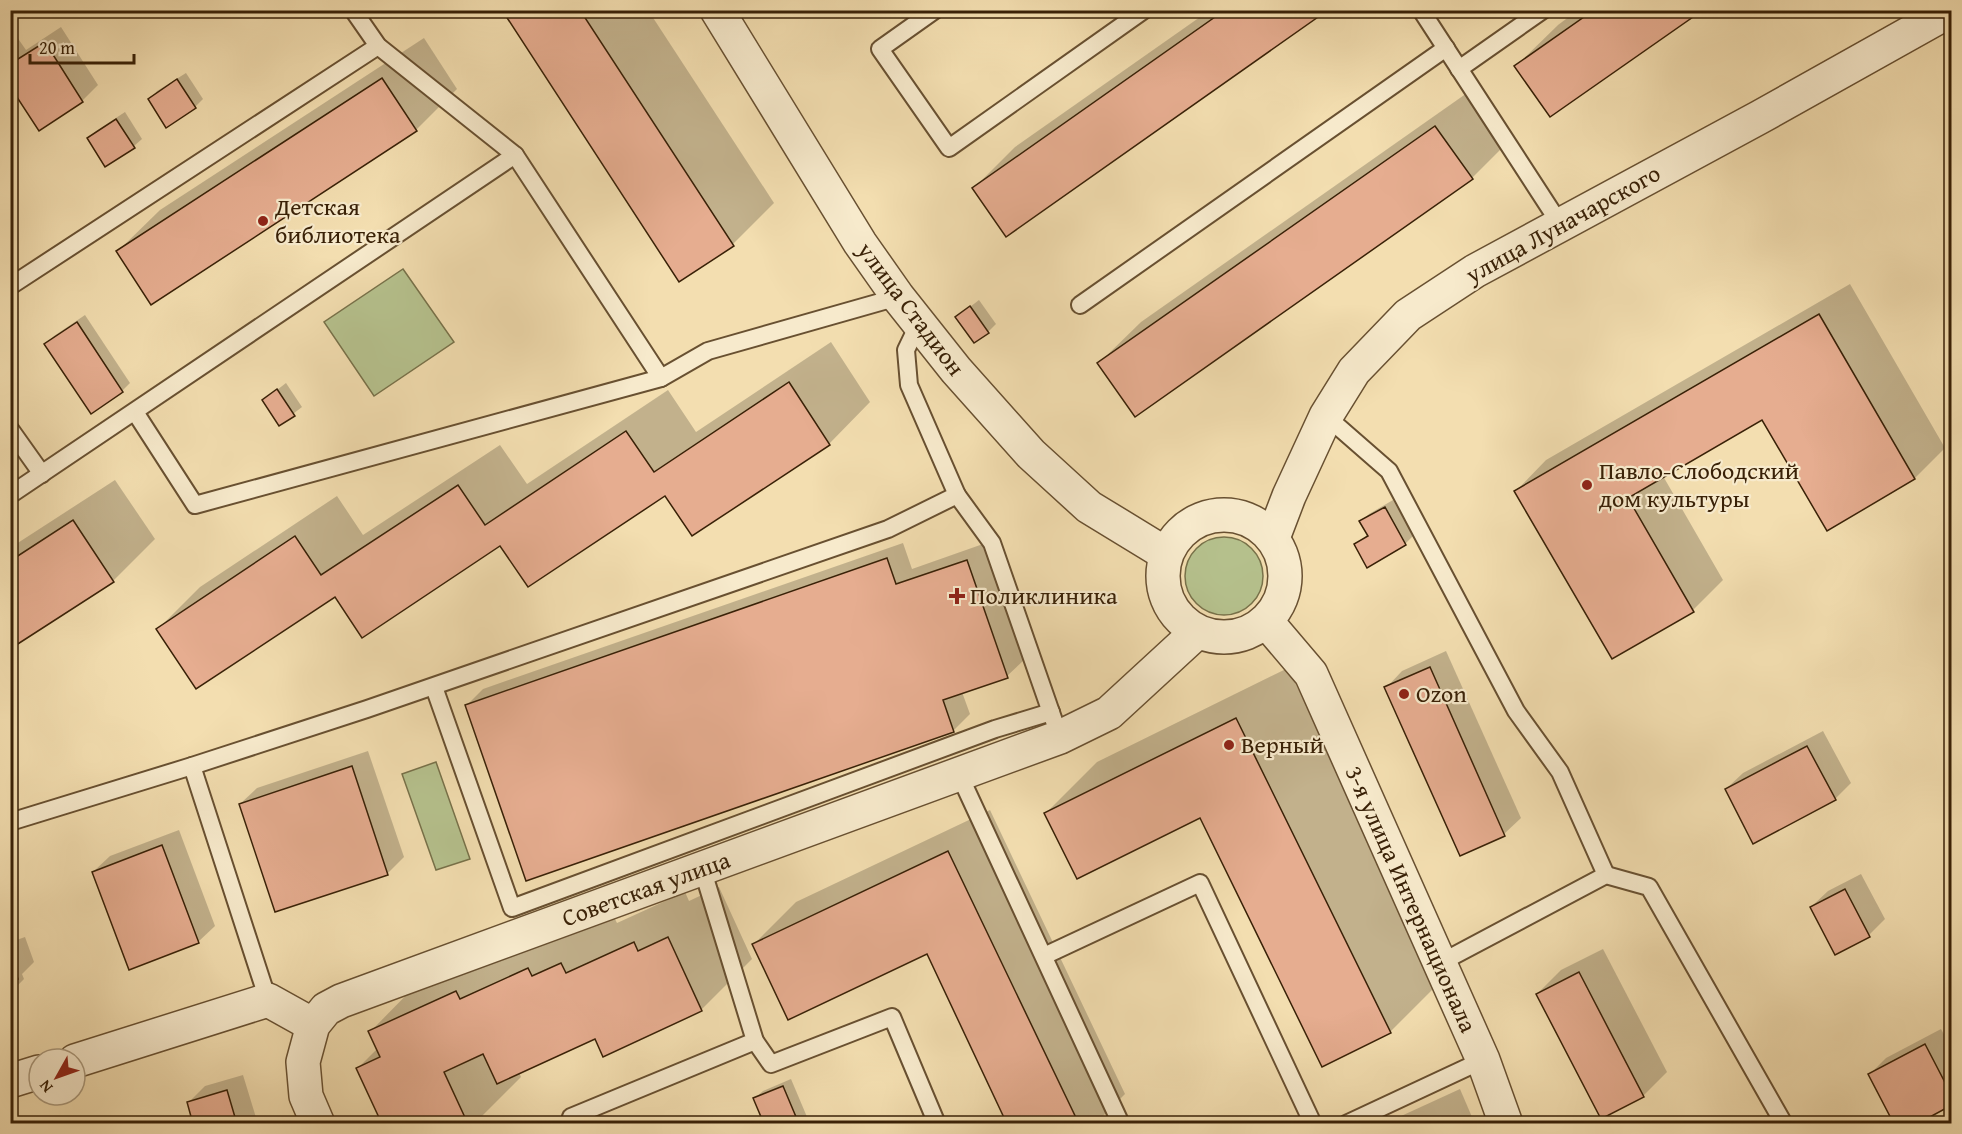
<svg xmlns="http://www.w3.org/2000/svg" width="1962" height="1134" font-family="'Gentium Book Plus',serif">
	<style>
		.green { fill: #b6c28e; stroke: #78724a; stroke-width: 1.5 }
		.shadow { fill: #0003 }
		.building { fill: #e6ad90; stroke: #392107; stroke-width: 1.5 }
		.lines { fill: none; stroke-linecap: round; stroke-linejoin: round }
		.lane-casing { stroke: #685031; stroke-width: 20 }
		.street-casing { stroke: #685031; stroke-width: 36 }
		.lane { stroke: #f7eacc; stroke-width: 16 }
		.street { stroke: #f7eacc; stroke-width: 33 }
		.poi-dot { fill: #8f2418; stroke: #f7eacc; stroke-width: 2 }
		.labels { text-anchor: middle; stroke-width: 4.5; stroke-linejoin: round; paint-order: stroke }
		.poi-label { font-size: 24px; fill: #392107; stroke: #f7eacc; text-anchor: start }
		.street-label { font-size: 24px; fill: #392107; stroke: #f7eacc }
	</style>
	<rect width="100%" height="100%" fill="#f3deb0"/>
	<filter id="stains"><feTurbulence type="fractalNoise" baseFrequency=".00333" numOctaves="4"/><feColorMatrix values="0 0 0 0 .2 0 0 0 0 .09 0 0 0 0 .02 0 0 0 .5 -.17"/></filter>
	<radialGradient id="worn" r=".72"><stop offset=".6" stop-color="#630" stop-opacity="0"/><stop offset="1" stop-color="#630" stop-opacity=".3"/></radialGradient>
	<g class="green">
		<polygon points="403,269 454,342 374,396 324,322"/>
		<circle cx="1224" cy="576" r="39"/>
		<polygon points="436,762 470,859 436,870 402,774"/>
	</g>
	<g class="shadow">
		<polygon points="503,10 648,10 774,203 733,244 679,280"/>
		<polygon points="1210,10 1325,10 974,188 1015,147"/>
		<polygon points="1578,10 1700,10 1516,66 1558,25"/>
		<polygon points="10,27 26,50 61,27 98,85 82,101 39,129 13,89 10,91"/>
		<polygon points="424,38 457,89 416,130 118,251 160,210"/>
		<polygon points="186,73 203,99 195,107 167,126 150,99 157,91"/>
		<polygon points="1477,86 1513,137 1472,178 1099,363 1141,322"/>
		<polygon points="125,112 142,139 134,146 106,165 88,138 96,131"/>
		<polygon points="1850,284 1945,448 1915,478 1763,418 1663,476 1723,580 1693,610 1516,491 1546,460"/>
		<polygon points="979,300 996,324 988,332 957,317"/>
		<polygon points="85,315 130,383 122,391 46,344 54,336"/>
		<polygon points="831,342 870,402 829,444 335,595 158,629 200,587 337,496 363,535 500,445 527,484 668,390 696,432"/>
		<polygon points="286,383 302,407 280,424 264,400"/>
		<polygon points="115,480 155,539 113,581 10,648 10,548"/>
		<polygon points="1393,500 1413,536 1405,544 1368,566 1356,545 1368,534 1361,521 1369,514"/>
		<polygon points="903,543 912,569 983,544 1024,660 1007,676 962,692 970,714 953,731 467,705 483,689"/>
		<polygon points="1446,651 1521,818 1504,834 1460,854 1386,688 1402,671"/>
		<polygon points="1288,668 1441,981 1390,1032 1201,816 1046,813 1097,762"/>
		<polygon points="1823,731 1851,783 1835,799 1726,789 1743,773"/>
		<polygon points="368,751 404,857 388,873 276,911 240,804 257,788"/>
		<polygon points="990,810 1125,1094 1095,1124 1009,1124 927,952 754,944 796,902"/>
		<polygon points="179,830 215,926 198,942 93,872 110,856"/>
		<polygon points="1861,874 1885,919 1869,935 1811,907 1828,891"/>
		<polygon points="719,887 752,959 701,1010 596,1037 519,1072 521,1077 474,1124 383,1124 358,1068 378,1048 370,1032 421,980 612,913 617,923 685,892 689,901"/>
		<polygon points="25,937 34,962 22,974 24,979 10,993 10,939 11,942"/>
		<polygon points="1603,949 1667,1072 1643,1096 1537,994 1561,970"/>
		<polygon points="1941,1029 1952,1049 1952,1104 1869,1075 1886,1058"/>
		<polygon points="243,1075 258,1124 192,1124 194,1122 189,1102 205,1086"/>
		<polygon points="791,1079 810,1124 766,1124 755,1098 763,1091"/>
		<polygon points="1460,1089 1475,1124 1393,1124 1399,1117"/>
	</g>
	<g class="building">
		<polygon points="10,10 28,10 28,11 10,23"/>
		<polygon points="502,10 580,10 734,246 679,282"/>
		<polygon points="1225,10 1328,10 1006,237 972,188"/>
		<polygon points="1594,10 1703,10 1550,117 1514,66"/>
		<polygon points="45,42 83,102 39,131 13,91 10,93 10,64"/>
		<polygon points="382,78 417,131 151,305 116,251"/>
		<polygon points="177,79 196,108 166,128 148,99"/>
		<polygon points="116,119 135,148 105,167 87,138"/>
		<polygon points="1435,126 1473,179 1135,417 1097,363"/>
		<polygon points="970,306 989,333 974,343 955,317"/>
		<polygon points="1819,314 1915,479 1827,531 1762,420 1628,498 1694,612 1612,659 1514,491"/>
		<polygon points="77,322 123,392 91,414 44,344"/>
		<polygon points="789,382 830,445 692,536 665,496 528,587 500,546 362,638 335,597 196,689 156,629 295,536 321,575 458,485 485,525 626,431 654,472"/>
		<polygon points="277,389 295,416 279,426 262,400"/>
		<polygon points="1385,507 1406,545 1367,568 1354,544 1368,536 1359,521"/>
		<polygon points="73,520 114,582 10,649 10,561"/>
		<polygon points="887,558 896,584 967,560 1008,678 943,700 954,732 526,881 465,705"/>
		<polygon points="1430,667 1505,836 1460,856 1384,687"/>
		<polygon points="1236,718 1391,1033 1322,1067 1200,818 1077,879 1044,813"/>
		<polygon points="1807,746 1836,800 1753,844 1725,789"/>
		<polygon points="352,766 388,875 275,912 239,804"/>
		<polygon points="162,845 199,943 129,970 92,872"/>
		<polygon points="948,851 1079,1124 1007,1124 927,954 788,1020 752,944"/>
		<polygon points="1845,889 1870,937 1835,955 1810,907"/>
		<polygon points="668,937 702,1011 603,1057 595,1039 497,1084 483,1054 444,1072 468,1124 382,1124 356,1068 380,1057 368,1031 456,991 460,999 528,968 532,976 561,963 566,973 634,942 638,951"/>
		<polygon points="10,956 18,979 10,982"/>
		<polygon points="1579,972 1644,1097 1601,1119 1536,994"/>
		<polygon points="1925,1044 1952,1096 1952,1105 1917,1124 1894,1124 1868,1074"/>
		<polygon points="783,1086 799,1124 764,1124 753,1098"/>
		<polygon points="227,1090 237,1124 193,1124 187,1102"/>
	</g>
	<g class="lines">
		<defs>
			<g id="lane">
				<polyline points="353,10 378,46 515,155 661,378 708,351 898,297"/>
				<polyline points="935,10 880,49 949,148 1144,10"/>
				<polyline points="1421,10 1560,224"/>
				<polyline points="1459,69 1543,10"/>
				<polyline points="12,285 378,46"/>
				<polyline points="1080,305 1446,48"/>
				<polyline points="135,412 195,505 661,378"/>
				<polyline points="1326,416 1389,471 1516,711 1560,772 1606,875"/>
				<polyline points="10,429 42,474"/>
				<polyline points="10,495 515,155"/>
				<polyline points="957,495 992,543 1054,721"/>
				<polyline points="434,687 512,908 995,729 1051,712"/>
				<polyline points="192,766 268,1000"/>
				<polyline points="959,774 1121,1124"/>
				<polyline points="10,822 192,766 367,709 888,529 957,495 909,385 906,350 919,323"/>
				<polyline points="1044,956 1200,883 1313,1124"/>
				<polyline points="1440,963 1606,875 1649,887 1784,1124"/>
				<polyline points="755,1041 771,1064 892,1017 937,1124"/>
				<polyline points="575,1124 571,1117 755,1041 702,868"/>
				<polyline points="1346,1124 1483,1060"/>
			</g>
			<g id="street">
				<polyline points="717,10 860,243 898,297 956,370 1031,454 1089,507 1166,554"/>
				<circle cx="1224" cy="576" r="61"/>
				<polyline points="1273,538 1289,496 1326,416 1354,371 1408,315 1475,271 1760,117 1951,10"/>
				<polyline points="1266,621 1311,674 1483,1060 1506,1124"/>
				<polyline points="75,1061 268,1000 313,1025"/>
				<polyline points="10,1081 39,1072"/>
				<polyline points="318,1124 306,1096 303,1062 313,1025 326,1009 341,1001 1060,737 1109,713 1197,632"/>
			</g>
		</defs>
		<use href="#lane" class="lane-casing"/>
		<use href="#street" class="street-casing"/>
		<use href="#lane" class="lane"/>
		<use href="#street" class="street"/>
	</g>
	<g class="poi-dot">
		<circle cx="263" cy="221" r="6"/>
		<circle cx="1587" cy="485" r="6"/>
		<path d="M954 587h6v6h6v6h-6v6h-6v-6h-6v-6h6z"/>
		<circle cx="1404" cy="694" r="6"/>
		<circle cx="1229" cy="745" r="6"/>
	</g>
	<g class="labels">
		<g class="poi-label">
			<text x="275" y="215">Детская<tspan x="275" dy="28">библиотека</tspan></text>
			<text x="1599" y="479">Павло-Слободский<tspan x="1599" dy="28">дом культуры</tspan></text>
			<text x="970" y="604">Поликлиника</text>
			<text x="1416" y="702">Ozon</text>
			<text x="1241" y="753">Верный</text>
		</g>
		<g class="street-label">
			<text transform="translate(1563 224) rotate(-29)" y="8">улица Луначарского</text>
			<text transform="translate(911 309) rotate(53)" y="8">улица Стадион</text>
			<text transform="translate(646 889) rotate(-20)" y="8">Советская улица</text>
			<text transform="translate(1411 899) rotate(66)" y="8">3-я улица Интернационала</text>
		</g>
	</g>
	<rect width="1962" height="1134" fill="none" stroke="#f3deb0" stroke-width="36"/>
	<rect x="12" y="12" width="1938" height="1110" fill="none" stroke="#392107" stroke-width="3"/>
	<rect x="18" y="18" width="1926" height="1098" fill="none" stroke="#392107" stroke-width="1.5"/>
	<g transform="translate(57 1077) rotate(230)"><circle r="28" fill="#f7eacc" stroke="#ab9a7d" stroke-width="1.5"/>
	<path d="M0-4.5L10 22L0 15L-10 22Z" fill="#8f2418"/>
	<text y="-9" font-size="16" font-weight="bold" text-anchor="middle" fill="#392107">N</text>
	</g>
	<path d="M30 54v9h104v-9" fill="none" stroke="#392107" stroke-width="3"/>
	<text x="39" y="54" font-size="18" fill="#392107" stroke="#f7eacc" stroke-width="4.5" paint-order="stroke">20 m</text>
	<rect width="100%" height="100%" filter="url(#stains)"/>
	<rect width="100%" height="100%" fill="url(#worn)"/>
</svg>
